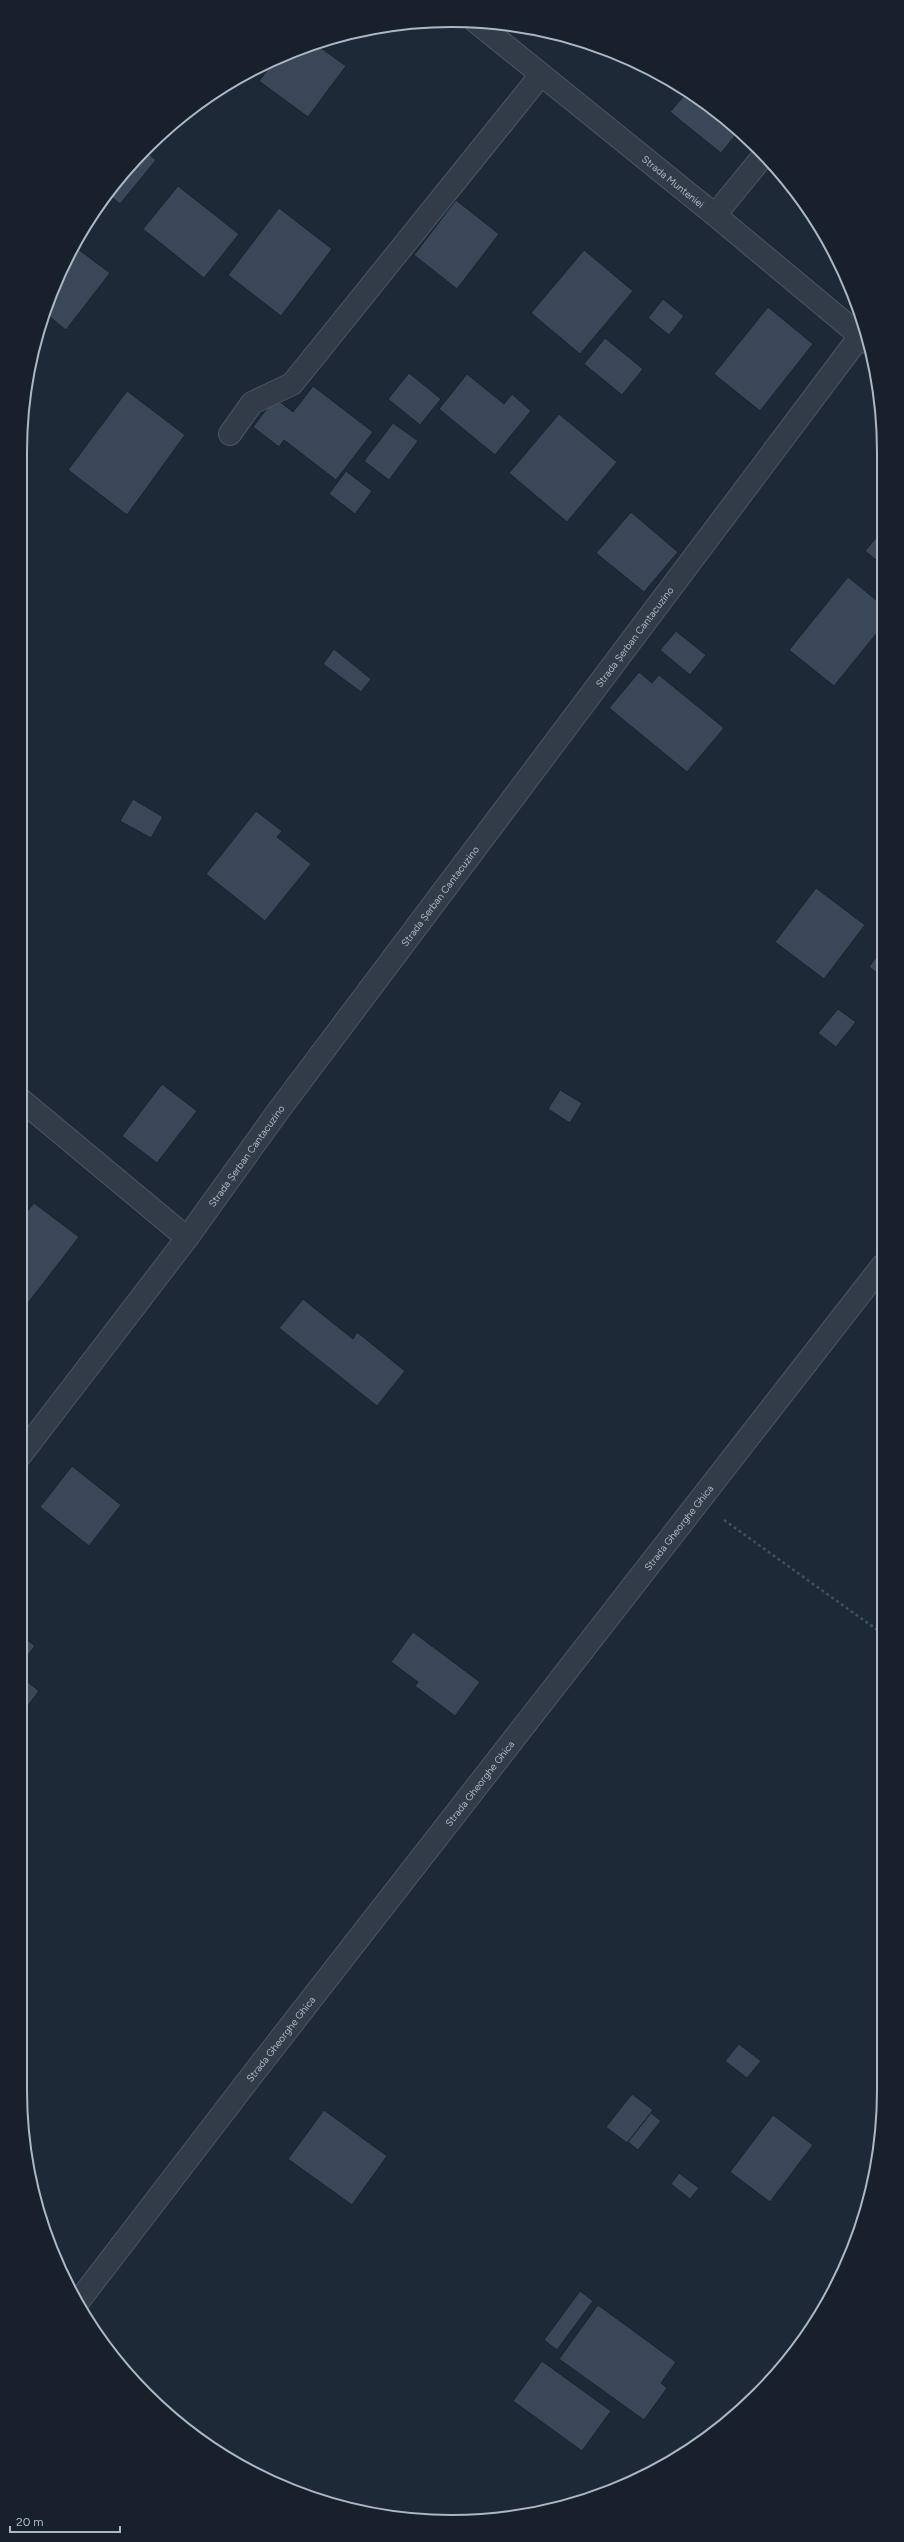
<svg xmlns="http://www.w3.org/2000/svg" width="904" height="2542" font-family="Figtree,sans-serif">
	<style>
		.building { fill: #3a4758; stroke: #1a222f }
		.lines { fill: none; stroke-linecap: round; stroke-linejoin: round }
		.street-casing { stroke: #4d5663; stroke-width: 24 }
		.path { stroke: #3e5356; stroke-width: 2.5; stroke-dasharray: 3 3; stroke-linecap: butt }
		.street { stroke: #323b48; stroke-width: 22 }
		.labels { text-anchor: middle; stroke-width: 4; stroke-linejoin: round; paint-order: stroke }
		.street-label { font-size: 10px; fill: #acb6c5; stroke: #18202c }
		.rim { fill: none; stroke: #acb6c5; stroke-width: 2 }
	</style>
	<rect width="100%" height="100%" fill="#1e2938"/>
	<g class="building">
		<polygon points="314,43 346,66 308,117 259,81 275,60"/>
		<polygon points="688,91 715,109 739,131 721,153 670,112"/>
		<polygon points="145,151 156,160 120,204 107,193"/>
		<polygon points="178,186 239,234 204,278 143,229"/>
		<polygon points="456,200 499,234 457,289 414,255"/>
		<polygon points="279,208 332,249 281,316 228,275"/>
		<polygon points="74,246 110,273 66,330 45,313 64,261"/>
		<polygon points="584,250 633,291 580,354 531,313"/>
		<polygon points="663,299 684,316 669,335 648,318"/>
		<polygon points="768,307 813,344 760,411 714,374"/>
		<polygon points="605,338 643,369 622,395 584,364"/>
		<polygon points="409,373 441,399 420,425 388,399"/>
		<polygon points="467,374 504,404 512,394 531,411 495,455 439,409"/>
		<polygon points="313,386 373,432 336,480 284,440 279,447 253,427 275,398 293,412"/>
		<polygon points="127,391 185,435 127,515 68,470"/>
		<polygon points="559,414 617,462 567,522 509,473"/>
		<polygon points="393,423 418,441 389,480 364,461"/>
		<polygon points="346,471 372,491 355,514 329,494"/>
		<polygon points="631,512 678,552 644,592 596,553"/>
		<polygon points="881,532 881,564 865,551"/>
		<polygon points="848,577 881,604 881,628 834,686 789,650"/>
		<polygon points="676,631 706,655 690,675 660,650"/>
		<polygon points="334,649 371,679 361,692 323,664"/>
		<polygon points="639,672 652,683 659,675 724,728 687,772 609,708"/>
		<polygon points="133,799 163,817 151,838 120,821"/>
		<polygon points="256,811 282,831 277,837 311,864 265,921 206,874"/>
		<polygon points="816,888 865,925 824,979 775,942"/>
		<polygon points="881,950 882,977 869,967"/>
		<polygon points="838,1009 856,1022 836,1047 818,1033"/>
		<polygon points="162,1084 197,1111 157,1163 122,1136"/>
		<polygon points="560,1090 582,1103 570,1123 548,1109"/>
		<polygon points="34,1203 79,1237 28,1303 20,1297 20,1220"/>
		<polygon points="303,1299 353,1339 357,1332 405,1371 377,1406 279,1328"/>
		<polygon points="72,1466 121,1505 89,1546 40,1507"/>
		<polygon points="413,1632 480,1682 455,1716 415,1686 418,1682 391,1662"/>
		<polygon points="20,1634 35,1646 20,1665"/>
		<polygon points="20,1676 39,1691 20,1716"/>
		<polygon points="739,2044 761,2061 747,2078 725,2061"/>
		<polygon points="632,2094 653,2110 627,2143 606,2127"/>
		<polygon points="324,2110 387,2156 352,2205 288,2159"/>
		<polygon points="651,2113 661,2121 638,2150 628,2142"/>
		<polygon points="773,2115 813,2145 770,2202 730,2172"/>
		<polygon points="679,2173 699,2188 690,2199 671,2184"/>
		<polygon points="580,2291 593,2301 557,2350 544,2340"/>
		<polygon points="598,2305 676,2362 661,2383 667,2388 644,2420 559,2359"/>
		<polygon points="542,2361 611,2411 582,2451 513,2401"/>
	</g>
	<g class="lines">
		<defs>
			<g id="street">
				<path id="s1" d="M475,21L715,215L870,344"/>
				<polyline points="715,215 764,155"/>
				<polyline points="230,434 252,403 292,384 540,76"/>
				<polyline points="20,1099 187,1238"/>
				<path id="s2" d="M20,1456L187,1238L279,1110L860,336"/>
				<path id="s3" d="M78,2302L246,2083L882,1266"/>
			</g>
		</defs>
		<use href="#street" class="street-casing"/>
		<polyline class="path" points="724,1520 883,1634"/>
		<use href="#street" class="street"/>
	</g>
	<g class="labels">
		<g class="street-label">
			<text dy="4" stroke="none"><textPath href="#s1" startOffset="255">Strada Munteniei</textPath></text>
			<text dy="4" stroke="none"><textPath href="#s2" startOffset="1024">Strada Șerban Cantacuzino</textPath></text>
			<text dy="4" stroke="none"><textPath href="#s2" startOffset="700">Strada Șerban Cantacuzino</textPath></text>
			<text dy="4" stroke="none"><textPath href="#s2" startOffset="376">Strada Șerban Cantacuzino</textPath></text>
			<text dy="4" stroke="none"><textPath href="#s3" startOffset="980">Strada Gheorghe Ghica</textPath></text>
			<text dy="4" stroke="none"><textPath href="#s3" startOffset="656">Strada Gheorghe Ghica</textPath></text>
			<text dy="4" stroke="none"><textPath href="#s3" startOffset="332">Strada Gheorghe Ghica</textPath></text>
		</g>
	</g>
	<path d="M0 0H904V2542H0ZM452 27H452A425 425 0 0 1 877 452V2090A425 425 0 0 1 452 2515H452A425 425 0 0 1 27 2090V452A425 425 0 0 1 452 27Z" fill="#18202c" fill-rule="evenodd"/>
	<path class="rim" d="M452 27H452A425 425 0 0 1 877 452V2090A425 425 0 0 1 452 2515H452A425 425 0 0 1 27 2090V452A425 425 0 0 1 452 27Z"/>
	<path d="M10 2526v6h110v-6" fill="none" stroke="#acb6c5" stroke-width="2"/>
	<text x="16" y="2526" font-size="12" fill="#acb6c5" stroke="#18202c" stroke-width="3" paint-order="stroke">20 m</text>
</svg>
